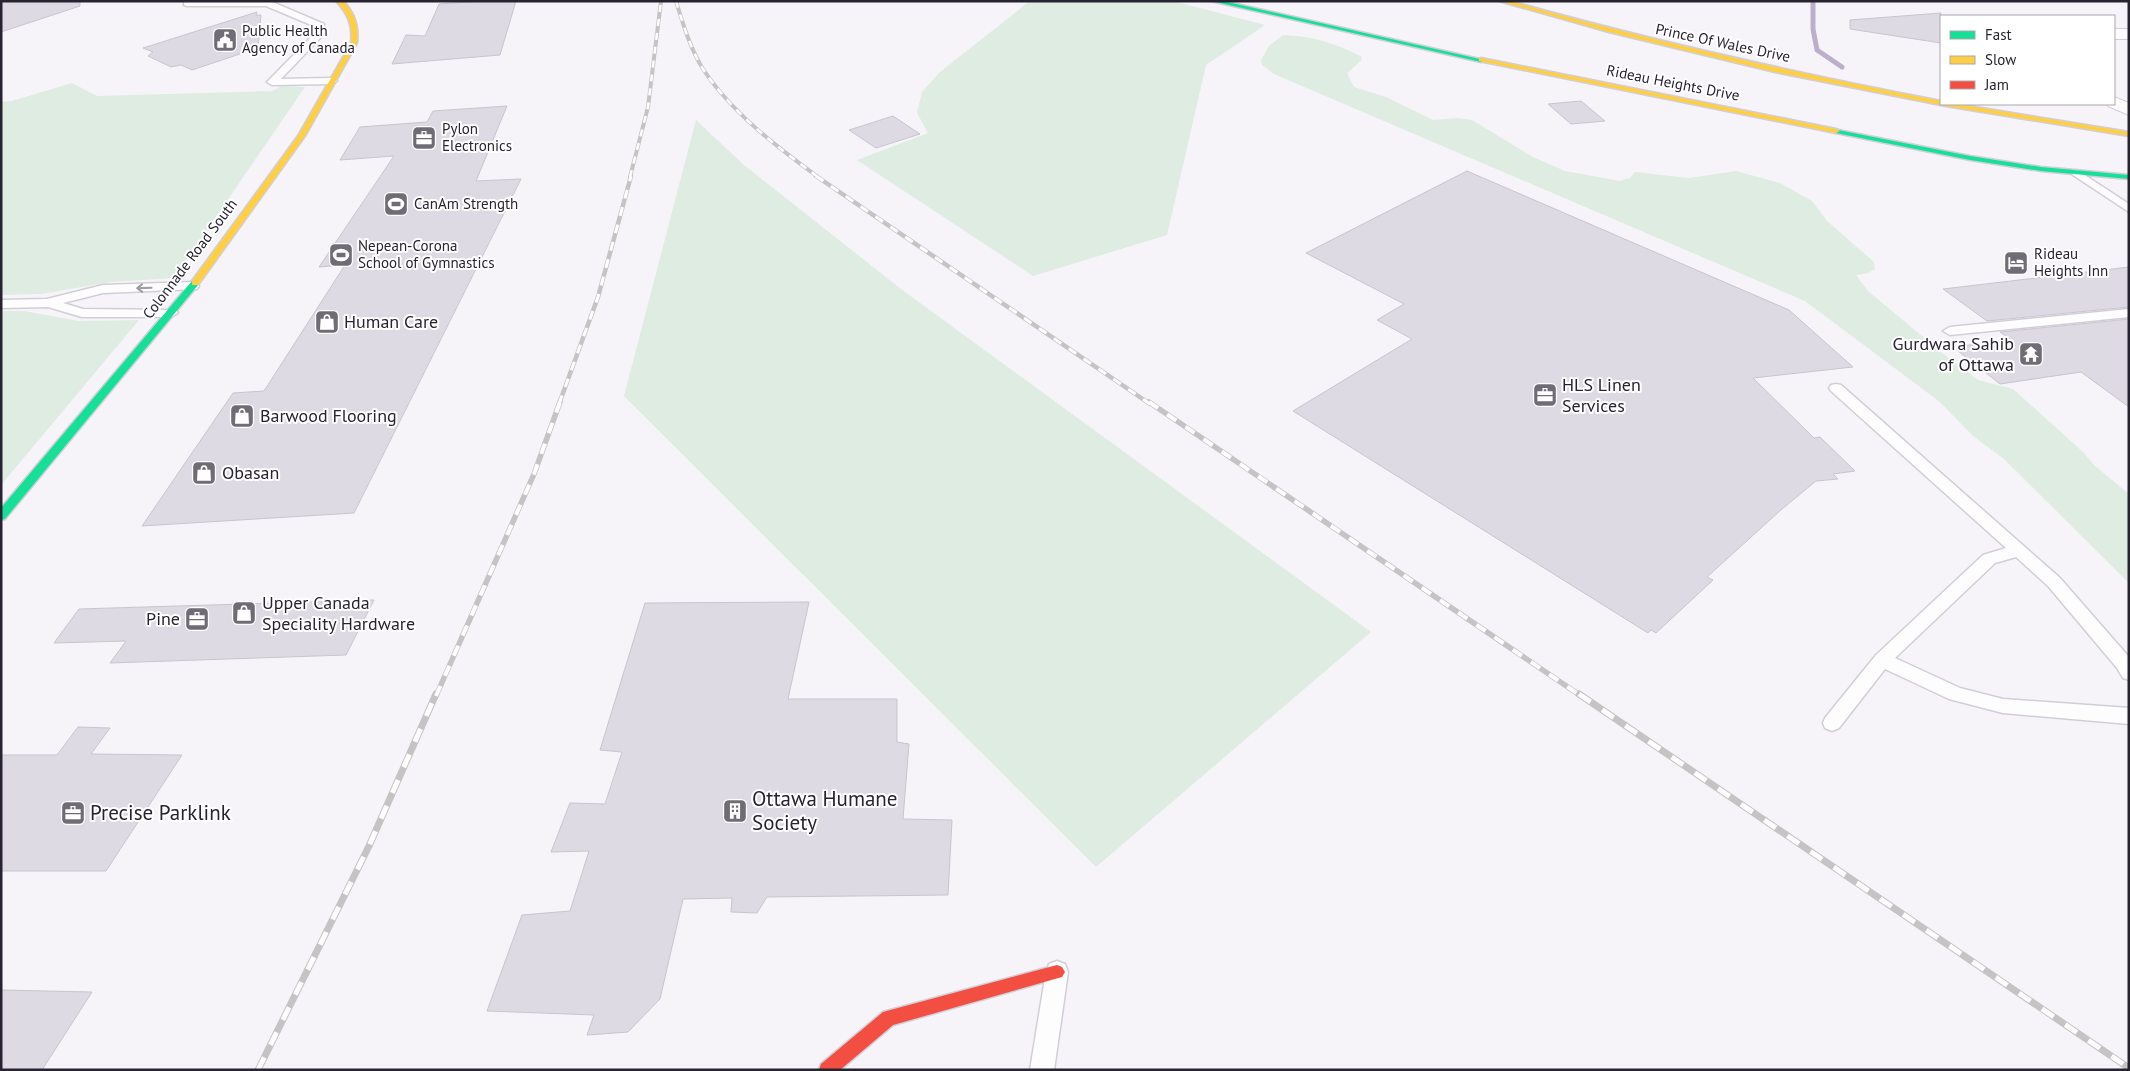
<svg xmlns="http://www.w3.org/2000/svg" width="2130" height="1071" font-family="'PT Sans',sans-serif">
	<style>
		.green { fill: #deece1 }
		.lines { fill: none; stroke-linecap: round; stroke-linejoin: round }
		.stream { stroke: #bbafcb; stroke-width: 5 }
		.building { fill: #dedae4; stroke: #c8c5ce }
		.lane-casing { stroke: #d2ced7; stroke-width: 3 }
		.street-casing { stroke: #d2ced7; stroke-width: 2 }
		.fast-casing { stroke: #d2ced7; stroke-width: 3 }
		.slow-casing { stroke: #d2ced7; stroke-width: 3 }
		.jam-casing { stroke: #d2ced7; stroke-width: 3 }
		.lane { fill: #fefdfe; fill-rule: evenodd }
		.street { fill: #fefdfe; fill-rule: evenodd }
		.fast { fill: #16e098; fill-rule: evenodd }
		.slow { fill: #ffcf43; fill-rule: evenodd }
		.jam { fill: #f24e42; fill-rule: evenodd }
		.rail-far3-casing { stroke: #c4c4c5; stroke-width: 4 }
		.rail-far2-casing { stroke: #c4c4c5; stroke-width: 4.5 }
		.rail-far1-casing { stroke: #c4c4c5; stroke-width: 5.5 }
		.rail-casing { stroke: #c4c4c5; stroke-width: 7 }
		.rail-far3 { stroke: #fff; stroke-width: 2.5; stroke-dasharray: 7; stroke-linecap: butt }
		.rail-far2 { stroke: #fff; stroke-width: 3; stroke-dasharray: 9; stroke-linecap: butt }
		.rail-far1 { stroke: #fff; stroke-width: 4; stroke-dasharray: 11; stroke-linecap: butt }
		.rail { stroke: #fff; stroke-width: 5; stroke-dasharray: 14; stroke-linecap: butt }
		.oneway { stroke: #9e9ba1 }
		.labels { text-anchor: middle; stroke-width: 4; stroke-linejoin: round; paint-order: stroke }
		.far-poi-label { font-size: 15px; fill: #282330; stroke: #fff; text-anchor: start }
		.far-street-label { font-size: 15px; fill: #282330; stroke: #fff }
		.poi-label { font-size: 18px; fill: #282330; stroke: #fff; text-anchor: start }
		.near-poi-label { font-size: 21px; fill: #282330; stroke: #fff; text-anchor: start }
	</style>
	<rect width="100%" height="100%" fill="#f6f4f9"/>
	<g class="green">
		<polygon points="1030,1 1173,1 1265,25 1206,65 1167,235 1033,276 857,160 928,133 917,113 922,92 940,72"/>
		<path d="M1283,35C1314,36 1335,43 1362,57L1361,61L1347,73L1354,87L1386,97L1433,120L1458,118L1472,120L1533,157L1565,171L1620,181L1630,178L1635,172L1689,178L1736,171L1780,183L1812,201L1827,221L1874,262L1875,269L1868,273L1856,275L1868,291L1941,352L1978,380L2013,389L2083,452L2095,466L2129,494V583L2004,459L1973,436L1940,402L1805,301L1274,74L1262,65L1261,60L1269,46Z"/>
		<polygon points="72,83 97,96 272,91 282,86 305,87 174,278 111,282 41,294 1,295 1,102 12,101"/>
		<polygon points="696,120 744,165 901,289 1371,632 1096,867 624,396"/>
		<polygon points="1,311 24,311 79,321 139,320 1,485"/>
	</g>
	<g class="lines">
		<polyline class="stream" points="1813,1 1813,29 1817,50 1842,67"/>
	</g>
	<g class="building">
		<polygon points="1,1 80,1 80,6 1,32"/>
		<polygon points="484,1 516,1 500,55 392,64 406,35 425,36 439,4"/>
		<polygon points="257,12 256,15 261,15 258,48 192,70 181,65 171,67 148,56 153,52 143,48"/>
		<polygon points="1941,13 1941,43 1850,29 1850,20"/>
		<polygon points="1581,101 1605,121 1571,124 1548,104"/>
		<polygon points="507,106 476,181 521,179 354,513 142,526 233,393 264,391 345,265 319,267 394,156 340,160 360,127 427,122 433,111"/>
		<polygon points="893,116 920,134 876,148 849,130"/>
		<polygon points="1467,171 1789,310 1853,367 1753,378 1814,438 1820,437 1855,471 1833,474 1838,479 1816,481 1782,509 1707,577 1713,580 1656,633 1651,630 1648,633 1293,411 1412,339 1377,320 1404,304 1306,253"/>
		<polygon points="2129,267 2129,307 1987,321 1943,289"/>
		<polygon points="2129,319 2129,407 2081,372 2000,384 1953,347 2011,340 2000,332"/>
		<polygon points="374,600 346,655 110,663 126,641 54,643 79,609"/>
		<polygon points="809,602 788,699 897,699 897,742 909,744 903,819 952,820 948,895 767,897 757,913 731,912 732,898 683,899 660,999 628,1032 587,1035 594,1015 487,1011 522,915 570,911 589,851 551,852 570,803 605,804 622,752 600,750 645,603"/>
		<polygon points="78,727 110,728 91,754 182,755 106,871 1,871 1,755 57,755"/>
		<polygon points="1,990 92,992 42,1070 1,1070"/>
	</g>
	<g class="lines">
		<defs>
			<g id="lane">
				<polygon points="184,1 270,1 324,24 323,35 281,79 332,78 337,81 332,84 272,85 267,82 316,32 316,27 266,6 187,6 184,5"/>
				<polygon points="2077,170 2129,204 2129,212 2073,175 2071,173 2073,171"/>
				<polygon points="193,282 197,283 199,286 197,289 103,293 63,303 83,309 176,310 178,313 171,317 82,317 48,307 1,308 1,300 47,299 103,285"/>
				<polygon points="2129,309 2129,317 1950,335 1943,331 1950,327"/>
				<polygon points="1836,384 1841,385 2060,578 2129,657 2129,680 2123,678 2117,668 2048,586 2016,557 1995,563 1895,658 1960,688 2003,699 2129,708 2129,724 2003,713 1949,699 1885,669 1839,728 1832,731 1825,728 1823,723 1825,718 1876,655 1983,555 2006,548 1831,391 1829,388 1831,385"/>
				<polygon points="1057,961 1065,964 1068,972 1054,1070 1030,1070 1046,972 1049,964"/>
			</g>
			<g id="street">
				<rect x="2114" y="29" width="15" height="10"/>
				<polygon points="2114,97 2129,103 2129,115 2108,106 2107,104 2114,104"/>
			</g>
			<g id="fast">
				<polygon points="1211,1 1223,1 1484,60 1481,62"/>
				<polygon points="1833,129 1970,156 2041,167 2129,175 2129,179 2041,171 1970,160 1836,133 1832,131"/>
				<polygon points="195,280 199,283 198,285 5,519 1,520 1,508 192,281"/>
			</g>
			<g id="slow">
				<path d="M336,1H343C355,13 359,26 357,43L305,136L198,285H192V281L298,136L351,43C353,25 348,14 336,1Z"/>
				<path d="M1499,1H1510C1652,41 1796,73 1941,101V104H1957L2129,132V136L1946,106L1775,72L1609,32Z"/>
				<polygon points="1481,58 1836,129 1840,131 1836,133 1479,61 1479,59"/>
			</g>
			<polygon id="jam" points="1057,965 1062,967 1065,972 1062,977 893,1025 840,1070 819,1070 821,1064 883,1012"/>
		</defs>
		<use href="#lane" class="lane-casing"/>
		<use href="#street" class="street-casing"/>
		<use href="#fast" class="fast-casing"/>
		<use href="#slow" class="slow-casing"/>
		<use href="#jam" class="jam-casing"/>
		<use href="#lane" class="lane"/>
		<use href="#street" class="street"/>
		<use href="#fast" class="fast"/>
		<use href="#slow" class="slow"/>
		<use href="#jam" class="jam"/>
		<defs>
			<g id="rail-far3">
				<path d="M676,1C683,24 690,48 703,69C731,112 777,147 818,177"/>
				<polyline points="630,177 648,107 661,1"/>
			</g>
			<g id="rail-far2">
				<polyline points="816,176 1150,404"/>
				<polyline points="559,404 598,297 631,176"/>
			</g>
			<g id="rail-far1">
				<polyline points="1149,402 1581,696"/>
				<polyline points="436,696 534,474 560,402"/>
			</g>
			<g id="rail">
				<polyline points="1579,694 2129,1068"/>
				<polyline points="258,1070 369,846 436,694"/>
			</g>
		</defs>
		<use href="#rail-far3" class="rail-far3-casing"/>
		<use href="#rail-far2" class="rail-far2-casing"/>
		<use href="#rail-far1" class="rail-far1-casing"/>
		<use href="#rail" class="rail-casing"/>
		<use href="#rail-far3" class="rail-far3"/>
		<use href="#rail-far2" class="rail-far2"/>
		<use href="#rail-far1" class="rail-far1"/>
		<use href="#rail" class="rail"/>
	</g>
	<defs><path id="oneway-shaft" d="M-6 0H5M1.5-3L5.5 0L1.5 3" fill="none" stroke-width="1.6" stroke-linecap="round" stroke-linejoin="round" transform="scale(1.25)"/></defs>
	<use class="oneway" href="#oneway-shaft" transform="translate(144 288) rotate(178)"/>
	<defs>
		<symbol id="civic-square" viewBox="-11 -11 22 22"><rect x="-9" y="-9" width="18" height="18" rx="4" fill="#706c76" stroke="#fff"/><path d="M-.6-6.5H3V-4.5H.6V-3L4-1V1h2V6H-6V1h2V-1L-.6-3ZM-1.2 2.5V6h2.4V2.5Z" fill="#fff"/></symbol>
		<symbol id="office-square" viewBox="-11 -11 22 22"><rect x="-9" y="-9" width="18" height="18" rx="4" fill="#706c76" stroke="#fff"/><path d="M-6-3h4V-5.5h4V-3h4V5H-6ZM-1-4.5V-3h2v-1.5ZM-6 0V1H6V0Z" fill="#fff"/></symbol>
		<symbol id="stadium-square" viewBox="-11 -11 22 22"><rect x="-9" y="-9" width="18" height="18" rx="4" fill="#706c76" stroke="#fff"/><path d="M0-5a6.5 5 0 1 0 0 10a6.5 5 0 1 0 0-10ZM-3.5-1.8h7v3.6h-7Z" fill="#fff"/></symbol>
		<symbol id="hotel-square" viewBox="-11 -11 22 22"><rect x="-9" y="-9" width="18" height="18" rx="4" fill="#706c76" stroke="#fff"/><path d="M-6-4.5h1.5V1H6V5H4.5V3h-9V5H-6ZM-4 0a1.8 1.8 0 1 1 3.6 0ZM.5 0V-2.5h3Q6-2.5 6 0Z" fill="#fff"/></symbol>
		<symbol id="shop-square" viewBox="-11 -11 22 22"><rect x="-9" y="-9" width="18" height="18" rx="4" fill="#706c76" stroke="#fff"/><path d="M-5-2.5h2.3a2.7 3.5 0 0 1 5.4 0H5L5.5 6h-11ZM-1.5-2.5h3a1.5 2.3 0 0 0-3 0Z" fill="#fff"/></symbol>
		<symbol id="temple-square" viewBox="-11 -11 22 22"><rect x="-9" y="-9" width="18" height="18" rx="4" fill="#706c76" stroke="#fff"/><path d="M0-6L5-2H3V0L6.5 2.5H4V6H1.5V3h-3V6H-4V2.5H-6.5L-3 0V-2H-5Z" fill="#fff"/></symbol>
		<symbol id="building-square" viewBox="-11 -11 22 22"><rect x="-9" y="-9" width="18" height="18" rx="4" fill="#706c76" stroke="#fff"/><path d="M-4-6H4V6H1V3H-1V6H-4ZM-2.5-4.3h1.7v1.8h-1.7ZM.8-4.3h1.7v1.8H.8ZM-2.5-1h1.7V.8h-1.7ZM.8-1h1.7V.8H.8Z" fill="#fff"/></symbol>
	</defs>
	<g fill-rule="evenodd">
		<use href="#civic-square" x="211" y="26" width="28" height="28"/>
		<use href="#office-square" x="410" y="124" width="28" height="28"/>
		<use href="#stadium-square" x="382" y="190" width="28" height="28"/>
		<use href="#stadium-square" x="327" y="241" width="28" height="28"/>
		<use href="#hotel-square" x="2002" y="249" width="28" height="28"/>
		<use href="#shop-square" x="313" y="308" width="28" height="28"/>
		<use href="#temple-square" x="2017" y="340" width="28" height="28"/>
		<use href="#office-square" x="1531" y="381" width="28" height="28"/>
		<use href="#shop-square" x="228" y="402" width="28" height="28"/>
		<use href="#shop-square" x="190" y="459" width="28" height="28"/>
		<use href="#shop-square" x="230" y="599" width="28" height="28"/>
		<use href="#office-square" x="183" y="605" width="28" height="28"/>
		<use href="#building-square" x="721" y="797" width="28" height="28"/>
		<use href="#office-square" x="59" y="799" width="28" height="28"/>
	</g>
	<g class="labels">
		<g class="far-poi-label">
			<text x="242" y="36">Public Health<tspan x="242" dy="17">Agency of Canada</tspan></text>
			<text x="442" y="134">Pylon<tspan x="442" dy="17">Electronics</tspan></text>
			<text x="414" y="209">CanAm Strength</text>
			<text x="358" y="251">Nepean-Corona<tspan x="358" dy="17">School of Gymnastics</tspan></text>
			<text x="2034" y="259">Rideau<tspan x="2034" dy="17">Heights Inn</tspan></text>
		</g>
		<g class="far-street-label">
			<text transform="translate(1723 43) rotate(12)" y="5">Prince Of Wales Drive</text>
			<text transform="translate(1673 83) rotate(11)" y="5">Rideau Heights Drive</text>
			<text transform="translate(190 259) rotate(-53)" y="5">Colonnade Road South</text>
		</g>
		<g class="poi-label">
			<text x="344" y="328">Human Care</text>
			<text x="2014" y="350" text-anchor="end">Gurdwara Sahib<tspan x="2014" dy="21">of Ottawa</tspan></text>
			<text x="1562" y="391">HLS Linen<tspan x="1562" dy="21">Services</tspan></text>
			<text x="260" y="422">Barwood Flooring</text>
			<text x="222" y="479">Obasan</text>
			<text x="262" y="609">Upper Canada<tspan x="262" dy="21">Speciality Hardware</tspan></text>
			<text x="180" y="625" text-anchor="end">Pine</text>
		</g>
		<g class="near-poi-label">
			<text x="752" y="806">Ottawa Humane<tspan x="752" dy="24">Society</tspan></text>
			<text x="90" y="820">Precise Parklink</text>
		</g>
	</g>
	<rect width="2130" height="1071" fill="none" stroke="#282330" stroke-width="5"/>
	<rect x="1940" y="15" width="175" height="90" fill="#ffffff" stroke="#a9a7ac"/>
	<rect x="1950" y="31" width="25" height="8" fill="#16e098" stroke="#a9a7ac"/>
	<text x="1985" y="40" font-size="15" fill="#282330">Fast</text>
	<rect x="1950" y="56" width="25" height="8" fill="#ffcf43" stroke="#a9a7ac"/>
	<text x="1985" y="65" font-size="15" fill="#282330">Slow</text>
	<rect x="1950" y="81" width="25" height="8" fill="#f24e42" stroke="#a9a7ac"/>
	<text x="1985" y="90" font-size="15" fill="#282330">Jam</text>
</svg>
